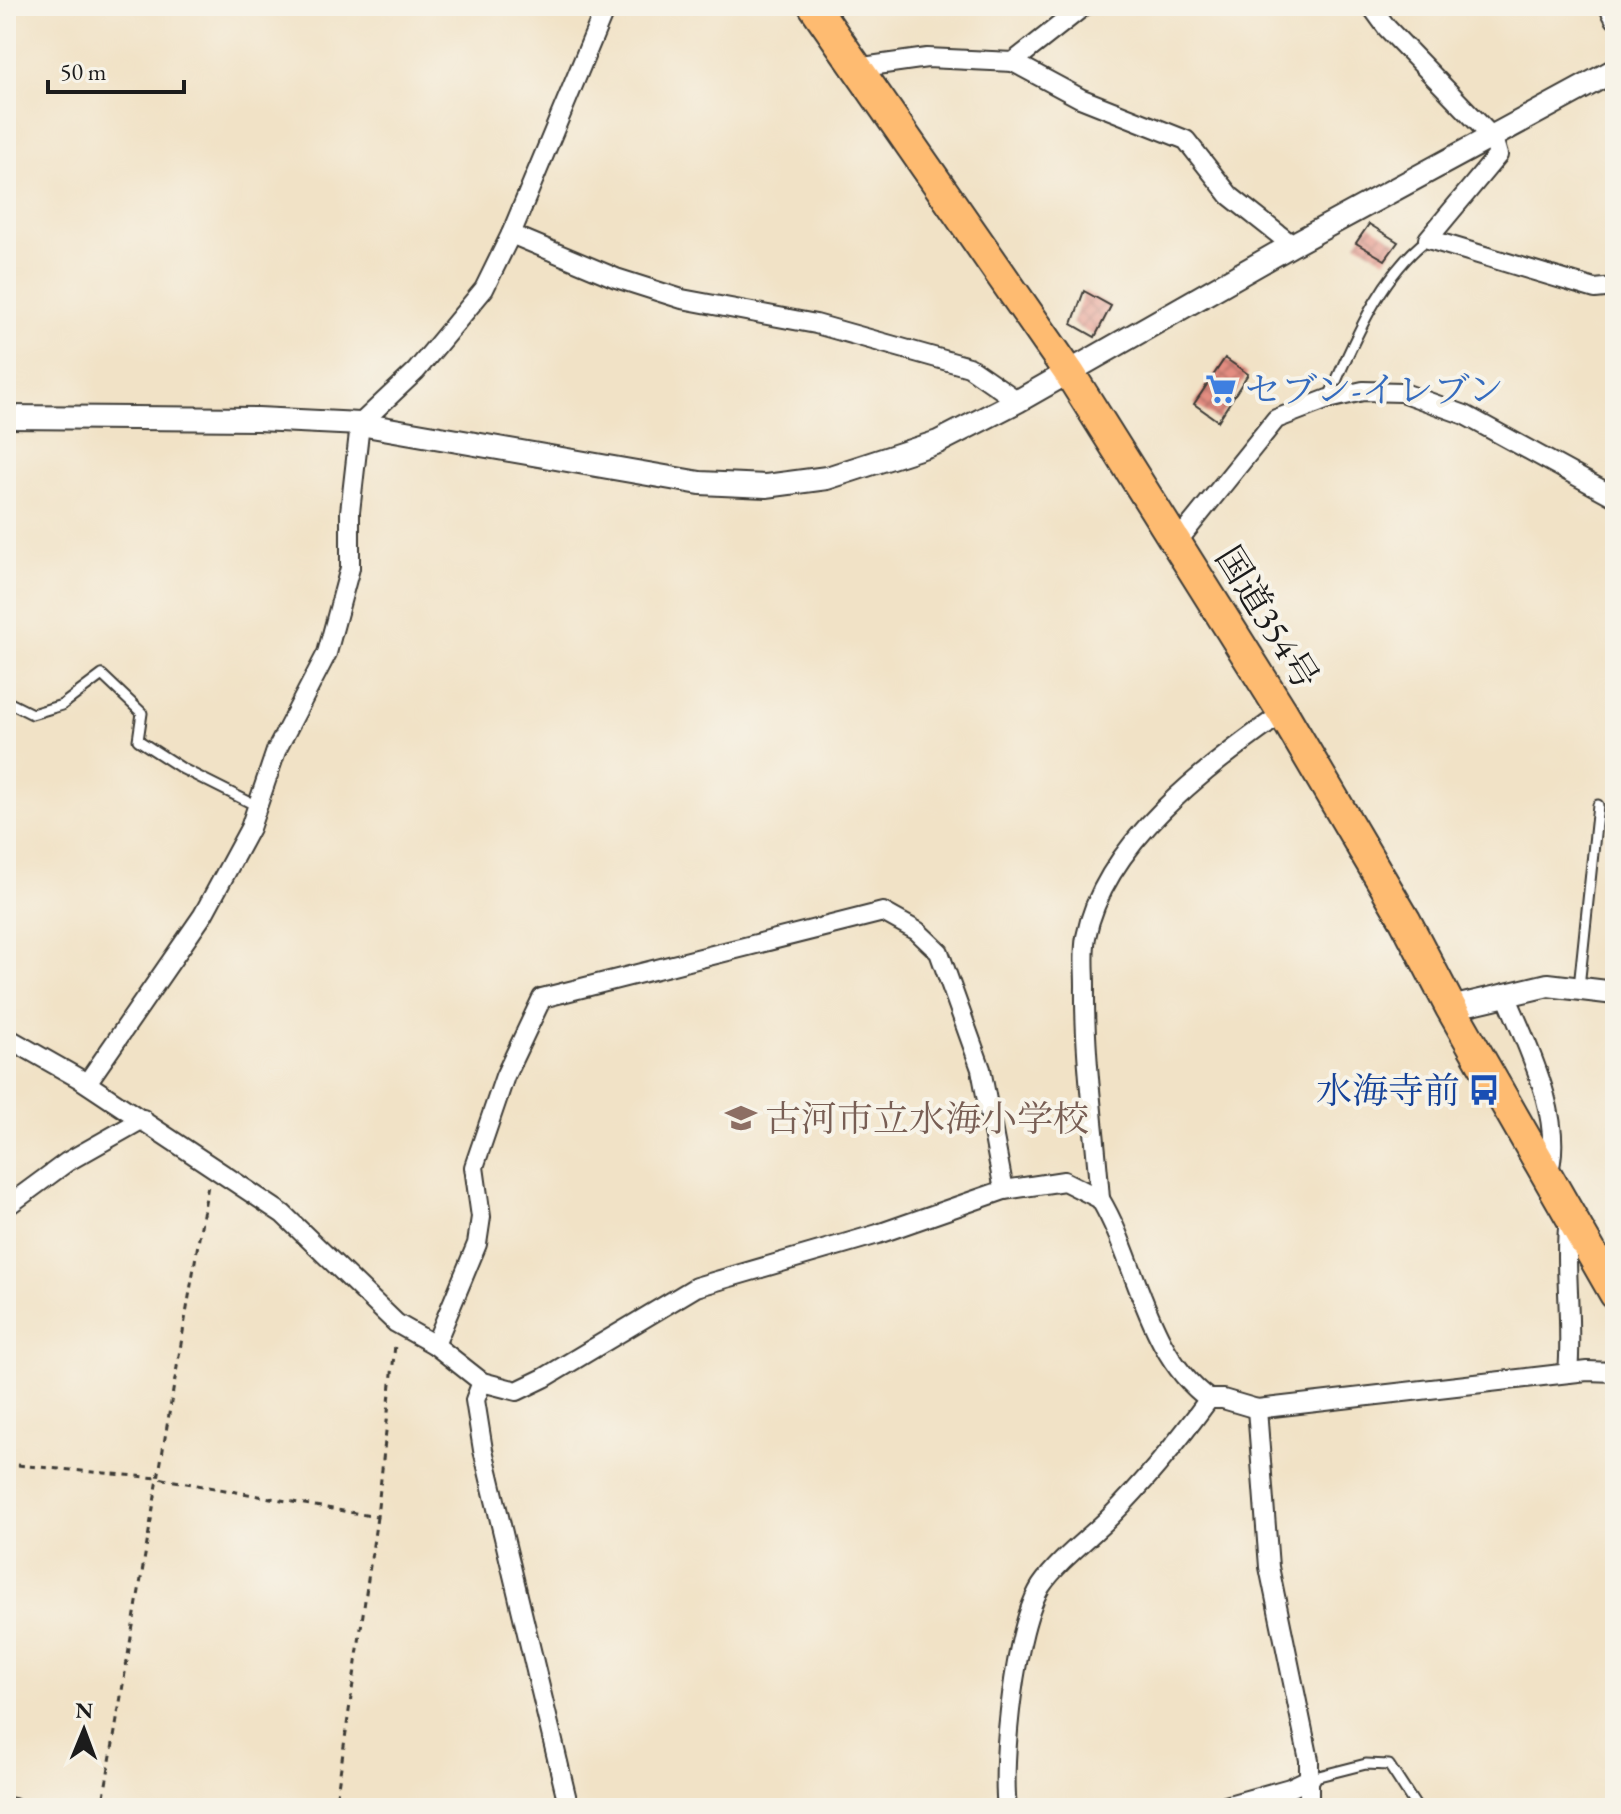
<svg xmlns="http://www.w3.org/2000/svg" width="1621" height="1814" font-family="'EB Garamond','Noto Serif JP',serif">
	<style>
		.building { fill: url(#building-cross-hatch) }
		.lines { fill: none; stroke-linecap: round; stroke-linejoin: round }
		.service-casing { stroke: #3c3a36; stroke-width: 13 }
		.minor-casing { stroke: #3c3a36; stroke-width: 22 }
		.tertiary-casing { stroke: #3c3a36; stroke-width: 26 }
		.trunk-casing { stroke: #3c3a36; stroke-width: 34 }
		.path { stroke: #3c3a36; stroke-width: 3; stroke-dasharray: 6 6; stroke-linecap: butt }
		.service { stroke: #fff; stroke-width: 9 }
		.minor { stroke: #fff; stroke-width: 18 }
		.tertiary { stroke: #fff; stroke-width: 22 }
		.trunk { stroke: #febb71; stroke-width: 30 }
		.labels { text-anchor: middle; stroke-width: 8; stroke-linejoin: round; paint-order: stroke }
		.shop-label { font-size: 36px; fill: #366cbe; stroke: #f7f3e8; text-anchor: start }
		.street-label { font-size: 36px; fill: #1c1c1c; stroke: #f7f3e8 }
		.transit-label { font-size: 36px; fill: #164399; stroke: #f7f3e8; text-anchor: end }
		.education-label { font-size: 36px; fill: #785e54; stroke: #f7f3e8; text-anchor: start }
	</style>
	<defs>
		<pattern id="building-cross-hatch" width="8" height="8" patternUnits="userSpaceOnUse" patternTransform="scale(2)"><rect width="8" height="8" fill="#e38d81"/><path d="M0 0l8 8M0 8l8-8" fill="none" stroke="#b77269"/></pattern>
	</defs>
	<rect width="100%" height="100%" fill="#f7f3e8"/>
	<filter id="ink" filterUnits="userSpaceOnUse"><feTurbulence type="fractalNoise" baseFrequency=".0125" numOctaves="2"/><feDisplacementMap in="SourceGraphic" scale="16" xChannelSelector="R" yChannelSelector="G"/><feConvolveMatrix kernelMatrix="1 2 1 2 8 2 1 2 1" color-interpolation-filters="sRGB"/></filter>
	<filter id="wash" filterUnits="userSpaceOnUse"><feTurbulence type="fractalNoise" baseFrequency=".006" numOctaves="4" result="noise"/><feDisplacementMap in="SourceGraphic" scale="32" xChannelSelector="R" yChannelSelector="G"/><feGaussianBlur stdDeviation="1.8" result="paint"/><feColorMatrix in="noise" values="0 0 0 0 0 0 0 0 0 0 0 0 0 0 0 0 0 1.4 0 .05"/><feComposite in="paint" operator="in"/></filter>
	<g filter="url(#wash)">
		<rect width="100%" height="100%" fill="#f1e2c6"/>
		<g id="blocks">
			<g class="building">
				<polygon points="1369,224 1398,242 1385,260 1356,243"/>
				<polygon points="1084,291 1111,306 1095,337 1072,324"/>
				<polygon points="1225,358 1248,374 1218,421 1194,404"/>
			</g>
		</g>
	</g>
	<g filter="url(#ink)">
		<use href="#blocks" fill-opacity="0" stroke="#3c3a36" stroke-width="2"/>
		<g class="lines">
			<defs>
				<g id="service">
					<path d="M1328,399C1353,344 1379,276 1428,239"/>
					<polyline points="6,701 32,714 62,705 102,675 142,713 138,740 183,769 257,806"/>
					<polyline points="1579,987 1598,805"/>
					<polyline points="1311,1778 1366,1764 1389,1765 1417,1808"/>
				</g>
				<g id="minor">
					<polyline points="1371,6 1387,28 1493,138 1498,155 1428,239 1595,289 1615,287"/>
					<polyline points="1608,6 1615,19"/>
					<polyline points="1013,62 1084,6"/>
					<polyline points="859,72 870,66 927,58 1013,62 1080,98 1186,140 1230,196 1292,245"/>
					<polyline points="511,234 616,278 682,299 816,324 969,367 1018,401"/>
					<polyline points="1177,542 1276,419 1328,399 1363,391 1401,392 1465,415 1615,497"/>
					<path d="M1505,993C1526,1043 1567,1123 1547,1177"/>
					<path d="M6,1037L80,1079L283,1214L396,1323L435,1345L482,1382L517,1391L544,1378L696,1287L878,1234L1004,1190L1064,1181L1100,1199C1137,1260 1146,1354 1209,1399H1223L1257,1409L1587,1371L1615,1372"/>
					<polyline points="87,1083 203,915 250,828 276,751 327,653 350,568 350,512 360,424 416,371 484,289 511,234 606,6"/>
					<path d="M1100,1199C1095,1129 1084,1057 1085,986C1085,970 1083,952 1086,937C1104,843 1209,765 1283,713"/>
					<polyline points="6,1207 67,1162 143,1119"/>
					<polyline points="435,1345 477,1244 481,1217 474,1167 505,1076 542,998 883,912 917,931 939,952 981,1069 1004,1190"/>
					<path d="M1568,1373C1573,1321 1563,1269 1569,1217"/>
					<polyline points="482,1382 475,1400 483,1450 569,1808"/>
					<polyline points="1257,1409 1269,1567 1309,1760 1309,1808"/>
					<polyline points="6,1807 13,1808"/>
					<path d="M1007,1808C1001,1760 1015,1627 1041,1586C1058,1561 1089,1538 1110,1517C1146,1481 1179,1440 1209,1399"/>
					<polyline points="1218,1808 1290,1788 1311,1778"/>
				</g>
				<g id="tertiary">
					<polyline points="6,417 258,419 360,424 700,483 766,486 827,478 938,442 1018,401 1292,245 1615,70"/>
					<polyline points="1451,1008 1548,985 1615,993"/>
				</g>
				<polyline id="trunk" points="814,6 1070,374 1283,713 1405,920 1451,1008 1615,1294"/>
			</defs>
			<use href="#service" class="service-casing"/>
			<use href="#minor" class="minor-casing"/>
			<use href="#tertiary" class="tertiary-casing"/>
			<use href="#trunk" class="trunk-casing"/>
			<g class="path">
				<polyline points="6,1464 158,1478 377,1517 395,1345"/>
				<polyline points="102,1808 208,1185"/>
				<polyline points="335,1808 377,1517"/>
			</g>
			<use href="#service" class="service"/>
			<use href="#minor" class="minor"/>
			<use href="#tertiary" class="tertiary"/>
			<use href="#trunk" class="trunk"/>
		</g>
	</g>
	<defs>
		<symbol id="supermarket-bare" viewBox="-9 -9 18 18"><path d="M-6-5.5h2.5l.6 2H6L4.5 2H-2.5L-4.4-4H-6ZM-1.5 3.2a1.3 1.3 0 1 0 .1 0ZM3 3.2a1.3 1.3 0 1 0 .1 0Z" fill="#3f7fe0" stroke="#f7f3e8" stroke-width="2.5" paint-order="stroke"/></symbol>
		<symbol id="bus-bare" viewBox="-9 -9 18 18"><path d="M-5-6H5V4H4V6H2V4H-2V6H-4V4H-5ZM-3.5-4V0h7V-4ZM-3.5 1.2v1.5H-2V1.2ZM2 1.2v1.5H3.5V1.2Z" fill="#1a4fb4" stroke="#f7f3e8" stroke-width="2.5" paint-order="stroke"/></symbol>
		<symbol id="school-bare" viewBox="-9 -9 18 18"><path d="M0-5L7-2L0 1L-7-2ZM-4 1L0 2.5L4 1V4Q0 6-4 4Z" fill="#8d6e63" stroke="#f7f3e8" stroke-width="2.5" paint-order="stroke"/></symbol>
	</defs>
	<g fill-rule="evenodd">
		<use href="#supermarket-bare" x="1199" y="367" width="44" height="44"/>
		<use href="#bus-bare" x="1462" y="1068" width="44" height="44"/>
		<use href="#school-bare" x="719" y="1096" width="44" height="44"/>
	</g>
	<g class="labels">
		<g class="shop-label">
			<text x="1245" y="402">セブン-イレブン</text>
		</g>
		<g class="street-label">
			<text transform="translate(1268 617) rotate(58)" y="13">国道354号</text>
		</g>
		<g class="transit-label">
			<text x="1460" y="1103">水海寺前</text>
		</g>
		<g class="education-label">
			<text x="765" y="1131">古河市立水海小学校</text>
		</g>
	</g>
	<rect width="1621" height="1814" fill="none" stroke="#f7f3e8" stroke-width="32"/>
	<g transform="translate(84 1730) rotate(1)" stroke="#f7f3e8" stroke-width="6" paint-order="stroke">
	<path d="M0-6L14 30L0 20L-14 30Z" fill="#1c1c1c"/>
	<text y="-12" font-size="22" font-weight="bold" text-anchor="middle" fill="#1c1c1c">N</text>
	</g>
	<path d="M48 80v12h136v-12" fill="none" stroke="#1c1c1c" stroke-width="4"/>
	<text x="60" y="80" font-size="24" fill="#1c1c1c" stroke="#f7f3e8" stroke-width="6" paint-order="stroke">50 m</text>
</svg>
